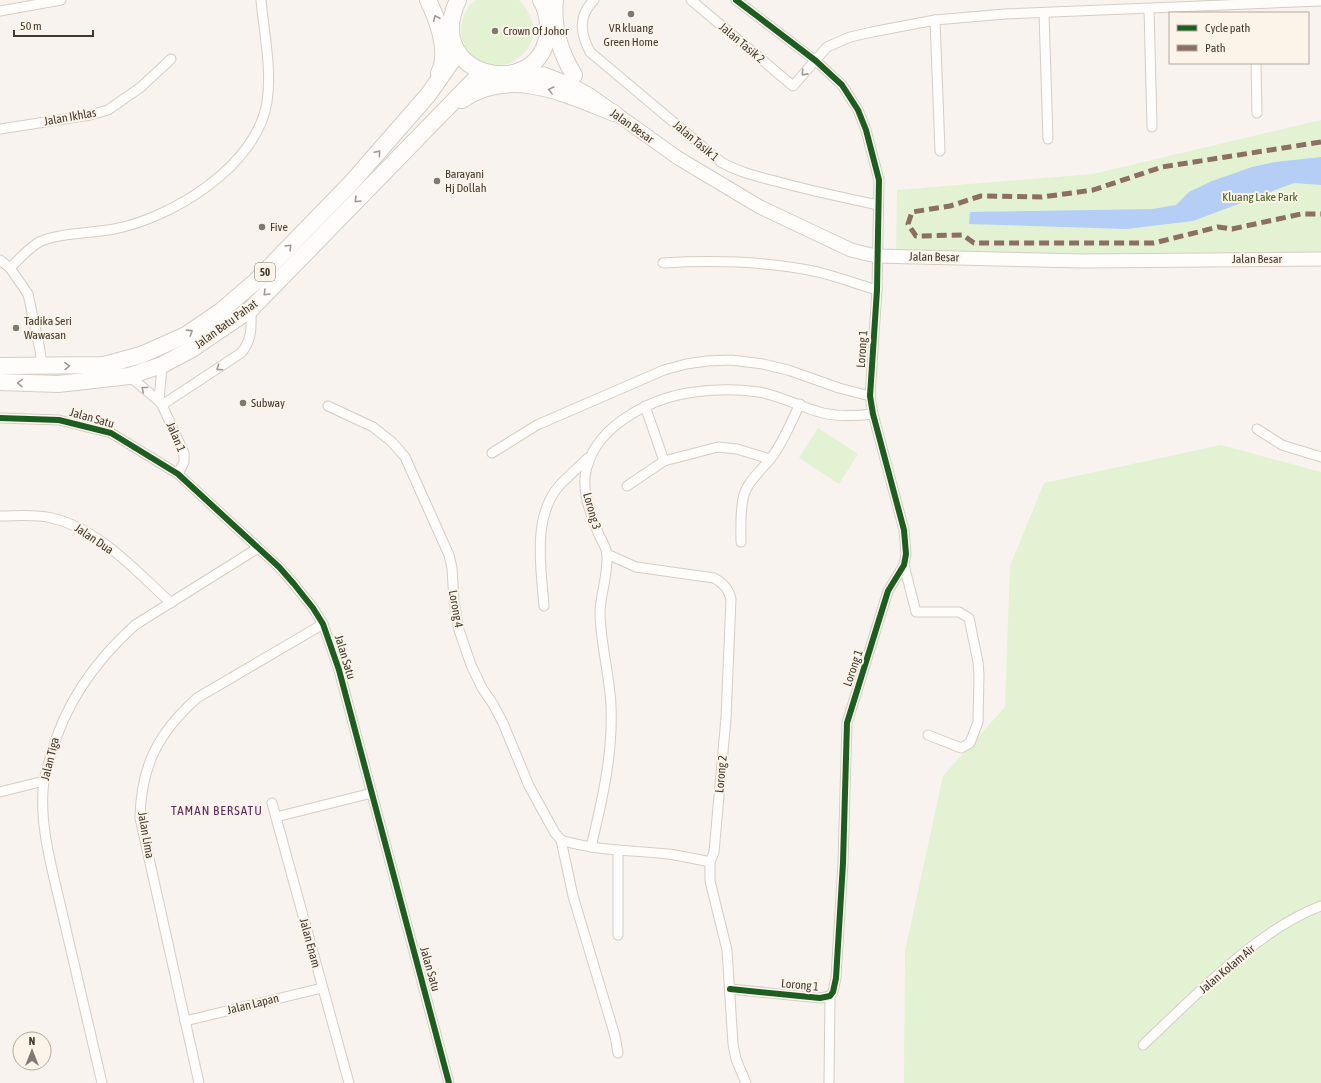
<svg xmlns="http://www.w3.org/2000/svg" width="1321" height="1083" font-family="'Asap Condensed',sans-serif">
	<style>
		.green { fill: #e3f2d2 }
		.water { fill: #b5cef6 }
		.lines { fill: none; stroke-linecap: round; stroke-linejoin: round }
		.minor-casing { stroke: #d5cdc6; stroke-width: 11 }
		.secondary-casing { stroke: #d5cdc6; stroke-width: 15 }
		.trunk-casing { stroke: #d5cdc6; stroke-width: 18 }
		.minor { stroke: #fefdfc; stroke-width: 9 }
		.secondary { stroke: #fefdfc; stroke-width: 13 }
		.trunk { stroke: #fefdfc; stroke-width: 16 }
		.quiet { stroke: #8d6e63; stroke-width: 5; stroke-dasharray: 10 5; stroke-linecap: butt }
		.cycleway-casing { stroke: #fdf4e9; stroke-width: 8 }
		.cycleway { stroke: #1b5e20; stroke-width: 6 }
		.oneway { stroke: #a09a95 }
		.poi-dot { fill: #817971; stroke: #fdf4e9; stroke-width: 1.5 }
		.labels { text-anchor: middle; stroke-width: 4; stroke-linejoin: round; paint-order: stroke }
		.shield { fill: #fdf4e9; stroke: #797066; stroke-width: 1 }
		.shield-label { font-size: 11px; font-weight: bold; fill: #41382e }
		.poi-label { font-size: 12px; fill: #41382e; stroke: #fdf4e9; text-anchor: start }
		.street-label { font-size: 12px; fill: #41382e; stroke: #fdf4e9 }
		.park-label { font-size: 12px; fill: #3d5d1c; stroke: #fdf4e9 }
		.neighbourhood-label { font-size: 13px; letter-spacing: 1px; fill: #5a2b5e; stroke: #fdf4e9 }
	</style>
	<rect width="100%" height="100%" fill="#f8f3ee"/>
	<g class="green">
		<path d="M476,0H519C563,46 494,89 469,52C464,45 461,37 461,29C462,18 466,6 476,0Z"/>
		<polygon points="1321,120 1321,257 896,254 897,190 1093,174"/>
		<polygon points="818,428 858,454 839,484 799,458"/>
		<polygon points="1221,445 1321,472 1321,1083 904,1083 905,951 943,776 1005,707 1010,566 1044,483"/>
	</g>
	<polygon class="water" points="1321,157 1321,185 1294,183 1193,221 1126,229 969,224 970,212 1152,209 1176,205 1189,192 1212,181 1252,167 1275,162"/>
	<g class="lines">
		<defs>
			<g id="minor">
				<path d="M594,0C578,16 580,33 590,52L721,162C738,172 759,177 779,182C812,191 845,198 878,205"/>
				<polyline points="691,0 793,86 827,47 850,37 872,32 935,20 1005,14 1321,1"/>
				<polyline points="1149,9 1152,127"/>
				<polyline points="0,11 61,0"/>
				<polyline points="1044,14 1048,139"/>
				<polyline points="935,20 940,151"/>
				<polyline points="1256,63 1257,113"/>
				<polyline points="0,129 90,115 108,110 141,87 171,59"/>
				<polyline points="0,260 10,268 28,294 40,350 42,367"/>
				<path d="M663,263C714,260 767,261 818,272C838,277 857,284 877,290"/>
				<path d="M10,268C19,259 28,249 39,242C57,233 94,233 114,229C172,218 257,166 267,102C272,69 264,33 261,0"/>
				<polyline points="129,376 159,401 162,405 184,453 184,462 178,474"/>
				<polyline points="159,401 162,365"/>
				<path d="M162,405L241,353C253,339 251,326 251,309"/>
				<polyline points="328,406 373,427 392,442 405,457 449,555 452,568 454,602 459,630 471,665 482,688 493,704 503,723 529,786 555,833 561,840 573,896 615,1036 618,1053"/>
				<polyline points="645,406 664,461"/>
				<polyline points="0,418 59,420 111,433 178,474 279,567 294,584 313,608 323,624 339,670 449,1083"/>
				<polyline points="1257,429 1282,445 1321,457"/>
				<polyline points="492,453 537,425 664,370 686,364 707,361 731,360 763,364 788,370 839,388 870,396"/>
				<polyline points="627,486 664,461 718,447 737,449 770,459"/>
				<path d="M0,516C17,516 35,514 52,518C99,529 136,571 171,603"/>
				<path d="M741,542C741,528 740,512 743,499C746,482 761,471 771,458C783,443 791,422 800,404"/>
				<path d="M607,554L636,567L714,578C723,583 728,588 731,599L726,718L714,852L710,862V881L727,950L733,1044L736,1059L746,1083"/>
				<polyline points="904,565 916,612 959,612 969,618 978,662 979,675 978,722 970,743 961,748 928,735"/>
				<path d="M544,606C541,569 532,517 559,486C568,476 579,467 588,458"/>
				<polyline points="0,792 44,781"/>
				<polyline points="272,803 349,1083"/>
				<polyline points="276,817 372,793"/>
				<path d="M561,840C596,851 631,850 668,854C682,856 696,859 710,862"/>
				<path d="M591,847C602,801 613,755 611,707C610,675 600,643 600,611C601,593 608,574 607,555C607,549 602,541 599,535C591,515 580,489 587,467C599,423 654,397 695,392C716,389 738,389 759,392C782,396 802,408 823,413C839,417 856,416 873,414"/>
				<polyline points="618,851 618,935"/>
				<polyline points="730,989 820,998 830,996 833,992 836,978 843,863 847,723 888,591 904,565 906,554 904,530 873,414 870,396 877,290 879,180 866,130 858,110 842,85 816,61 736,0"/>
				<polyline points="185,1021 322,988"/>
				<path d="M1143,1045C1192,999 1258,929 1321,906"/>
				<path d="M102,1083C89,1026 75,969 62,912C53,872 38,823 44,781C45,773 49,764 51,755C65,703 95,661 135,625L258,548"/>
				<path d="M199,1083L140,818C141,766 158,733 197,698L323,624"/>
				<polyline points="829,1083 830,996"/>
			</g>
			<polyline id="secondary" points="517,72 544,74 570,84 590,95 678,158 760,207 851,250 876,256 1083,261 1321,259"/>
			<g id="trunk">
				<path d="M428,0C438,21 450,51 439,73"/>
				<path d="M458,0C422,76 534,102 547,38C549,25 548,12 541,0"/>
				<path d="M555,0C552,28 560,52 574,75"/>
				<path d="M462,100C509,66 566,94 614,113"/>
				<polyline points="0,366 104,365 141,355 186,335 221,311 256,281 352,182 428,95 458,52"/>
				<polyline points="0,382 58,384 129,376 162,365 192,349 251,309 482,72"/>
			</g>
		</defs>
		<use href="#minor" class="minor-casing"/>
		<use href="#secondary" class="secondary-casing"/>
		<use href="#trunk" class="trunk-casing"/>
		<use href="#minor" class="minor"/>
		<use href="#secondary" class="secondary"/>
		<use href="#trunk" class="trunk"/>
		<polyline class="quiet" points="1321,142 1162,167 1093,190 1042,197 981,196 950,206 912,212 908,224 916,236 963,235 974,243 1154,243 1218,227 1232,229 1301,214 1321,214"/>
		<defs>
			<g id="cycleway">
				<polyline points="0,418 59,420 111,433 178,474 279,567 294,584 313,608 323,624 339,670 449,1083"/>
				<polyline points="730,989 820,998 830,996 833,992 836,978 843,863 847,723 888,591 904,565 906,554 904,530 873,414 870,396 877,290 879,180 866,130 858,110 842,85 816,61 736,0"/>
			</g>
		</defs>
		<use href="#cycleway" class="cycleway-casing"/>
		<use href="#cycleway" class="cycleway"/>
	</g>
	<defs><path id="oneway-chevron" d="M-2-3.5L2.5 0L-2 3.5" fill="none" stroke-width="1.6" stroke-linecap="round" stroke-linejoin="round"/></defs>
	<g class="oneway">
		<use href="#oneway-chevron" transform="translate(436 18) rotate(-113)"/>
		<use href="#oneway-chevron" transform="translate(804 73) rotate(132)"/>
		<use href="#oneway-chevron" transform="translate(551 90) rotate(-166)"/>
		<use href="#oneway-chevron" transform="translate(378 153) rotate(-49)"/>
		<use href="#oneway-chevron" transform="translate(357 200) rotate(134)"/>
		<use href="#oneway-chevron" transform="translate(289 247) rotate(-46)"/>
		<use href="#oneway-chevron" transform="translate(266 293) rotate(134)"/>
		<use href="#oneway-chevron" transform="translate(190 332) rotate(-33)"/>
		<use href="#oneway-chevron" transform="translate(67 366) rotate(-2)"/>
		<use href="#oneway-chevron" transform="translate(219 368) rotate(146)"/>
		<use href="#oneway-chevron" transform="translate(20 383) rotate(-178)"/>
		<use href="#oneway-chevron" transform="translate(144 389) rotate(-141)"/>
	</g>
	<g class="poi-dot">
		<circle cx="631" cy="14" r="4"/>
		<circle cx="495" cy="31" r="4"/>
		<circle cx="437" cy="181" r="4"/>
		<circle cx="262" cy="227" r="4"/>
		<circle cx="16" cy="328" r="4"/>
		<circle cx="243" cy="403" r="4"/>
	</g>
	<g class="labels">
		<rect class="shield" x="255" y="263" width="20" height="18" rx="3"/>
		<g class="shield-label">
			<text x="265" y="276">50</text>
		</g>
		<g class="poi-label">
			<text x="631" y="32" text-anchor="middle">VR kluang<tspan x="631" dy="14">Green Home</tspan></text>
			<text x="503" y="35">Crown Of Johor</text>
			<text x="445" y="178">Barayani<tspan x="445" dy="14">Hj Dollah</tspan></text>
			<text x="270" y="231">Five</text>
			<text x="24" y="325">Tadika Seri<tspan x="24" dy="14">Wawasan</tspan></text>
			<text x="251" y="407">Subway</text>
		</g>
		<g class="street-label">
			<text transform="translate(742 43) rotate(40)" y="4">Jalan Tasik 2</text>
			<text transform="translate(70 117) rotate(-10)" y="4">Jalan Ikhlas</text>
			<text transform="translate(632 126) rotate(35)" y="4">Jalan Besar</text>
			<text transform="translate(696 141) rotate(40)" y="4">Jalan Tasik 1</text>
			<text transform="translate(934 257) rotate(1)" y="4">Jalan Besar</text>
			<text x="1257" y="263">Jalan Besar</text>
			<text transform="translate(226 324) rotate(-36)" y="4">Jalan Batu Pahat</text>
			<text transform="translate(862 349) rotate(-86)" y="4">Lorong 1</text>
			<text transform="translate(92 418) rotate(16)" y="4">Jalan Satu</text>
			<text transform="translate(176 437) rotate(67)" y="4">Jalan 1</text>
			<text transform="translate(592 511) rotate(74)" y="4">Lorong 3</text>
			<text transform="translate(94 539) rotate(34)" y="4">Jalan Dua</text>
			<text transform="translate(456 609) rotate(80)" y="4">Lorong 4</text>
			<text transform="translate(345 657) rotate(73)" y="4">Jalan Satu</text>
			<text transform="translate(853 668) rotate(-71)" y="4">Lorong 1</text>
			<text transform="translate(50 759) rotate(-76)" y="4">Jalan Tiga</text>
			<text transform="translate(721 774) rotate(-85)" y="4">Lorong 2</text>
			<text transform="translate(146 835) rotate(80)" y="4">Jalan Lima</text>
			<text transform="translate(310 943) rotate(75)" y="4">Jalan Enam</text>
			<text transform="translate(430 969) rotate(74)" y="4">Jalan Satu</text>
			<text transform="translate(1227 969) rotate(-40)" y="4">Jalan Kolam Air</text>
			<text transform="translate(800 985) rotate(5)" y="4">Lorong 1</text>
			<text transform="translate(253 1004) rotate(-14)" y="4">Jalan Lapan</text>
		</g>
		<g class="park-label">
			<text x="1260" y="201">Kluang Lake Park</text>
		</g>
		<g class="neighbourhood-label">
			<text x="217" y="815">TAMAN BERSATU</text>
		</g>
	</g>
	<rect x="1169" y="12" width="140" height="52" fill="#fdf4e9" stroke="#b2a99e"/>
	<rect x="1177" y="25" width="20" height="6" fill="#1b5e20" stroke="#b2a99e"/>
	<text x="1205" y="32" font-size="12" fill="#41382e">Cycle path</text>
	<rect x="1177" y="45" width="20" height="6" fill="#8d6e63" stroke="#b2a99e"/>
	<text x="1205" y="52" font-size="12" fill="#41382e">Path</text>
	<g transform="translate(32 1051)"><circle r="19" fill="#fdf4e9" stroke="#b2a99e"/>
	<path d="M0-3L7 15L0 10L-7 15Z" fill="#817971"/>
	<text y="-6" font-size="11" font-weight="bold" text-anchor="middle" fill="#41382e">N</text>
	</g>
	<path d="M14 30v6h79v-6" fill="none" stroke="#41382e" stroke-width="2"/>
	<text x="20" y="30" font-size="12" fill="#41382e" stroke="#fdf4e9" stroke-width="3" paint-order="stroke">50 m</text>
</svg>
